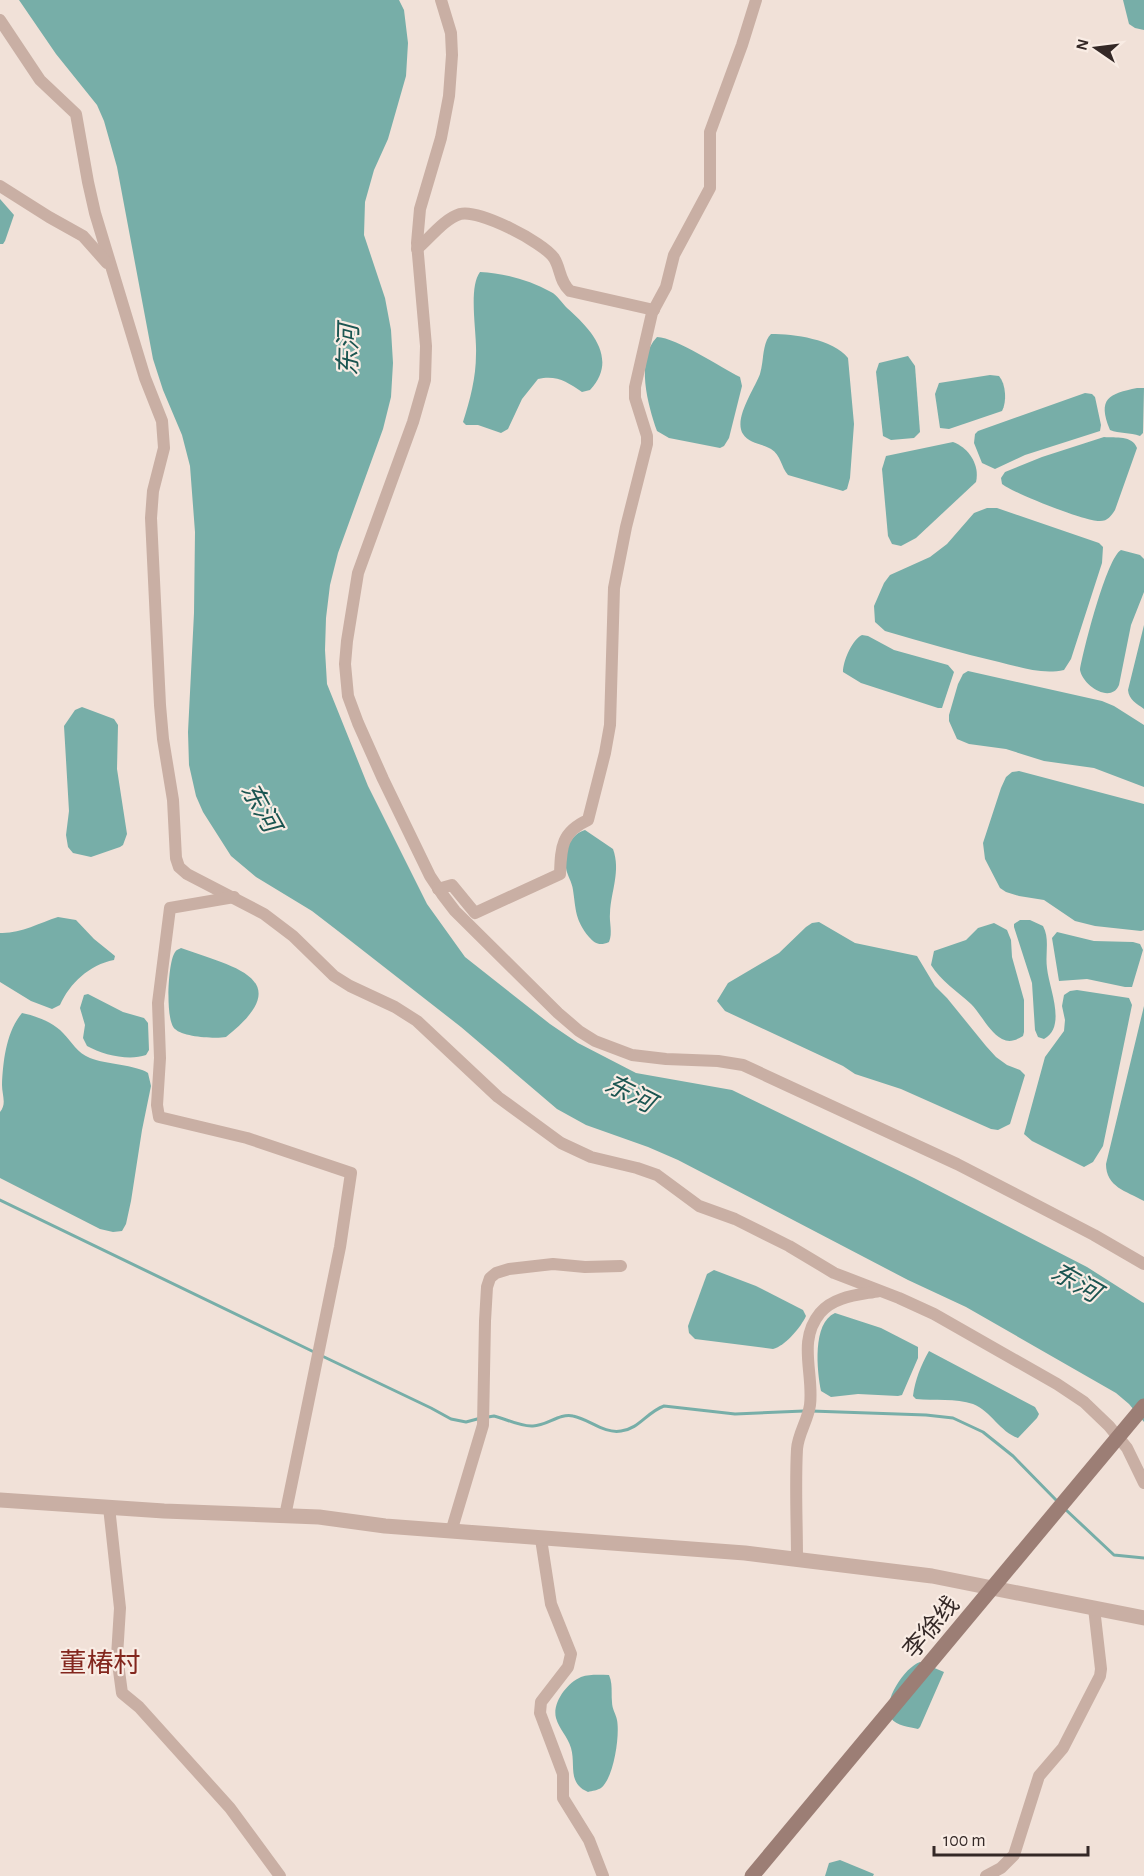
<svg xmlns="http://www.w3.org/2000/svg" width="1144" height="1876" font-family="'Alegreya Sans','Noto Sans SC',sans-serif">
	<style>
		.water { fill: #77aea8 }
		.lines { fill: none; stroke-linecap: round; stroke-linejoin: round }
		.stream { stroke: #77aea8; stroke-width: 3 }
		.minor { stroke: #c9afa4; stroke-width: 12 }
		.tertiary { stroke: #c9afa4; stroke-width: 15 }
		.secondary { stroke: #9c7e75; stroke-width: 15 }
		.labels { text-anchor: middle; stroke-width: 4.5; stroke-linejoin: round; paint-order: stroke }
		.street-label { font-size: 24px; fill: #342826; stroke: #f9ece4 }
		.water-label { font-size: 26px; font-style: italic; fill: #1b5551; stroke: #f9ece4 }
		.quarter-label { font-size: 27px; fill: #83271e; stroke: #f9ece4 }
	</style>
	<rect width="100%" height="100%" fill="#f1e1d8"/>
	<g class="water">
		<polygon points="19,0 399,0 404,10 408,43 406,76 388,139 374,170 365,202 364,235 385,298 391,330 393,363 391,397 383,429 338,553 330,585 326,618 325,650 327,684 368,786 427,904 465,957 550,1024 578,1043 636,1073 732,1090 914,1178 1087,1267 1142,1302 1144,1303 1144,1422 1129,1404 1116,1393 966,1307 908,1280 678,1160 648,1147 586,1125 557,1109 461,1027 338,931 312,911 256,877 231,856 203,812 196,796 189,765 188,732 194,613 195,532 190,466 182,435 163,390 153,359 117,167 104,121 97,105 56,54"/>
		<polygon points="1123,0 1144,0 1144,30 1135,28 1129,24"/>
		<polygon points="0,199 14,215 5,241 3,244 0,244"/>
		<path d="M480,272C504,273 529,280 551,292C557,295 562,303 567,308C591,329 619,359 590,390L582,392C567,382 557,375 538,379L522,399L508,429L501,433L478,425H466L463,422C470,400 476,378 476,354C477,333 468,288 480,272Z"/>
		<path d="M771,334C794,334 833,339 848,358L854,424L850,478L847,489L843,491L788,475C781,467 781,455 771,449C763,444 748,443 743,434C733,419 755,388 760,374C764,361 762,343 771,334Z"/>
		<path d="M657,337C677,338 720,367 740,377L742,386L729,438L724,446L720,448L669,438L657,431C648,405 635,360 657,337Z"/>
		<polygon points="908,356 915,366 920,432 914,438 891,440 883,436 876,372 879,363"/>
		<path d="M990,375L999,376C1006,384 1007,402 1002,411L949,429L940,428L935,394L939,383Z"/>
		<path d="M1137,388H1144L1143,433L1140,436C1130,432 1119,434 1110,430C1097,398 1109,394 1137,388Z"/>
		<polygon points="1085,393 1092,394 1095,397 1101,425 1100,431 1025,455 995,469 982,463 974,443 975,434 978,431"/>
		<path d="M1104,437C1116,438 1132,435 1137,448L1115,510C1111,516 1108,521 1100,521C1086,522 1013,493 1002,484L1001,478L1005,472L1042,457Z"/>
		<path d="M953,442C969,448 980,465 976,482L916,538L901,546L892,544L888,536L882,469L886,456Z"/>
		<path d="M987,508H997L1099,543L1103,547L1102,563L1071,659L1064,670C1042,675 1020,667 999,662C960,653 923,642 885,631L875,622L874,606L884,583L890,575L930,557L947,544L974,513Z"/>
		<path d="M1121,550L1140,555L1144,559V592L1131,625L1119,685C1111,704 1083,686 1080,670C1083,651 1107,557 1121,550Z"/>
		<path d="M1144,625V709C1136,703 1129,700 1128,690Z"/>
		<path d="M862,635L868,636L894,650L948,665L954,672L942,708H938L861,683L843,672C843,661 852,640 862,635Z"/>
		<polygon points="968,671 1102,701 1114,706 1144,725 1144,787 1094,768 1044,761 1006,749 969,744 957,739 949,721 949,715 958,684 963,674"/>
		<polygon points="82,707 114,719 118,725 117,769 127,834 123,845 120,847 91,857 73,853 68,847 66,835 69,811 64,726 75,710"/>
		<polygon points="1019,771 1144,804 1144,930 1141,931 1095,926 1075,921 1044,900 1019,896 1006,892 1000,888 985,859 983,843 1001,788 1006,777 1012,772"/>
		<path d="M585,830L613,849C621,871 611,891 610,913C609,922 613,933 609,942C600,946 595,944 589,937C575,920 576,910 573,890C572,882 567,875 566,868C562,854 570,834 585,830Z"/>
		<path d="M58,917L76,920L94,939L115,956L114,960C89,965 70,983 60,1005L52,1009L31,1001L0,982V933C20,934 39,923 58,917Z"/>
		<path d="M1020,920H1030L1043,926C1050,939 1045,953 1047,968C1049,988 1067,1027 1044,1039L1038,1037L1035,1030L1032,983L1014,927V924Z"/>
		<polygon points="819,922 855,943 917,956 935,986 947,998 986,1046 996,1057 1007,1065 1020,1070 1025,1075 1010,1124 998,1130 991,1129 901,1089 855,1074 843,1066 725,1011 717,1001 728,983 779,953 806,927 812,923"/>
		<path d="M994,923L1007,930L1011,940L1012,957L1024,1000V1032L1023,1036C1016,1040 1010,1043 1002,1039C989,1032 981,1014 971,1004C957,991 941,981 931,965L934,951L966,940L978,928Z"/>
		<polygon points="1057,932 1094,941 1133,942 1140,944 1143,950 1132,987 1125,987 1087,979 1059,981 1052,938"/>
		<path d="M181,948C234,967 299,979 226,1037C215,1039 183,1037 175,1029C165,1021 168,965 174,954C176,950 177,950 181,948Z"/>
		<polygon points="1077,990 1129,998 1132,1005 1103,1146 1093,1162 1084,1167 1032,1141 1024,1134 1045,1057 1064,1031 1065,1020 1062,1006 1064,995 1070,991"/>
		<path d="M88,994L123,1012L144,1018L148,1023L149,1050L146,1055C129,1061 103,1055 87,1046L83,1038L85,1025L80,1008L84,995Z"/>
		<path d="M1144,1006V1201C1126,1191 1106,1187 1106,1164Z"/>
		<path d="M22,1013C36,1016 53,1022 63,1033C72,1042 77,1053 90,1058C104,1064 137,1065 148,1073L151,1086L142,1130L131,1201L126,1224L122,1231L113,1232L100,1229L0,1178V1112C7,1104 2,1095 2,1085C3,1062 6,1032 22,1013Z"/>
		<path d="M714,1270L756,1286L803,1310L806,1316C801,1327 785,1346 773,1349L695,1339L689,1333L688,1326L707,1274Z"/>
		<path d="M835,1313L881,1328L918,1347V1358L902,1395L898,1396L858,1394L831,1397L821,1391C817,1371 812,1323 835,1313Z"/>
		<path d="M929,1351L1035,1407L1039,1414L1037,1418L1018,1438C1000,1432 991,1411 973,1404C956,1398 934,1401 916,1399L913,1396C915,1380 921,1365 929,1351Z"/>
		<path d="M920,1662L944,1672L920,1727L918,1729C910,1727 896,1726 891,1718C881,1702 905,1667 920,1662Z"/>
		<path d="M609,1675C613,1684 611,1693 612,1702C612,1709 616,1714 617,1720C620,1735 614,1778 601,1788C598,1790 592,1791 588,1792C567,1783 576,1765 571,1748C568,1737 559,1729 556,1718C552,1703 567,1683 581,1677C590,1674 600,1675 609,1675Z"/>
		<polygon points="840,1860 874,1874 873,1876 825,1876 829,1863"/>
	</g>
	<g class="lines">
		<g class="stream">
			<polyline points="0,1200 314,1352"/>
			<polyline points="320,1355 431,1408 451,1419 466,1422 481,1418"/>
			<polyline points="811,1411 926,1415 953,1418 983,1432 1013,1456 1058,1502"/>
			<path d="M488,1417L494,1416C507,1419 520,1427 533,1426C547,1426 559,1413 573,1416C589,1419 604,1434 621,1431C639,1429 647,1412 664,1406L735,1414L804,1411"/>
			<polyline points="1065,1509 1114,1555 1144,1558"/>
		</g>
		<g class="minor">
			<polyline points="441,0 451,33 452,55 449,96 441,138 420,209 417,243 426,346 425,380 413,422 358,573 347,641 345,664 348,696 358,723 383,779 430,876 442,894 455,911 558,1013 579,1031 595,1041 632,1055 666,1059 718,1061 743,1065 957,1164 1094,1235 1144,1264"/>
			<polyline points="0,20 40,80 76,114 88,182 95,213 145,378 162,421 164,448 153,491 151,518 160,705 163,739 173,800 176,858 179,867 187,874 264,914 293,936 334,976 350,986 395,1007 417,1021 498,1097 561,1143 591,1157 637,1168 657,1175 699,1206 735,1219 789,1246 834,1273 899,1298 934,1314 1057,1384 1084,1402 1109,1426 1127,1448 1144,1483"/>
			<polyline points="0,186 49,217 83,236 107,263"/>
			<path d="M417,249C430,238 444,219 460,214C479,209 543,242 554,258C561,269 559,281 570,291L654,310"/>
			<path d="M438,889L452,885L475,913L560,874C561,848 561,832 588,820L605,753L610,725L614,588L626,527L647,444V436L635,398V387L652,313L666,287L674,255L710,188V132L742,45L756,0"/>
			<polyline points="234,897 170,908 158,1003 160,1058 157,1105 159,1117 247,1138 351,1173 340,1247 285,1516"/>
			<polyline points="109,1507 120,1608 117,1656 122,1693 139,1707 230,1808 280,1876"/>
			<polyline points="451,1532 483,1425 485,1321 487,1287 490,1278 496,1273 509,1269 553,1264 585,1267 621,1266"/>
			<polyline points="541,1539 551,1604 571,1654 568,1667 541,1702 540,1713 563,1774 563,1798 589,1840 603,1876"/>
			<path d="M797,1559C797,1522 795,1485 797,1449C798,1434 808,1420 810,1405C814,1373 797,1341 820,1313C834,1296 859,1295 879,1291"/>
			<polyline points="986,1876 1001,1868 1014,1855 1039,1776 1063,1748 1100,1676 1101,1669 1094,1608"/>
		</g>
		<polyline class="tertiary" points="0,1500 164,1511 319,1517 385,1526 745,1553 932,1576 1144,1618"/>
		<polyline class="secondary" points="752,1876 1144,1406"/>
	</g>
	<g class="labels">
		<g class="street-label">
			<text transform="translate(931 1627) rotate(-50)" y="8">李徐线</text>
		</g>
		<g class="water-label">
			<text transform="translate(348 350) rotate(-89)" y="9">东河</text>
			<text transform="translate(261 807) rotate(61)" y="9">东河</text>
			<text transform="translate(630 1093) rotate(27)" y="9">东河</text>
			<text transform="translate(1076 1282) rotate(30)" y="9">东河</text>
		</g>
		<g class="quarter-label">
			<text x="100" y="1672">董椿村</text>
		</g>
	</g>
	<g transform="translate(1096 48) rotate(284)" stroke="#f9ece4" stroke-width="4.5" paint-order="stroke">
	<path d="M0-4.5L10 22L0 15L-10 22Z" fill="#342826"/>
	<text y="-9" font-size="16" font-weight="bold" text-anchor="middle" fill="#342826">N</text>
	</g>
	<path d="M934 1846v9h154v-9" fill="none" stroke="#342826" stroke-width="3"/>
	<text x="943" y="1846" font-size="18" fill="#342826" stroke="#f9ece4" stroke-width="4.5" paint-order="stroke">100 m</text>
</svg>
